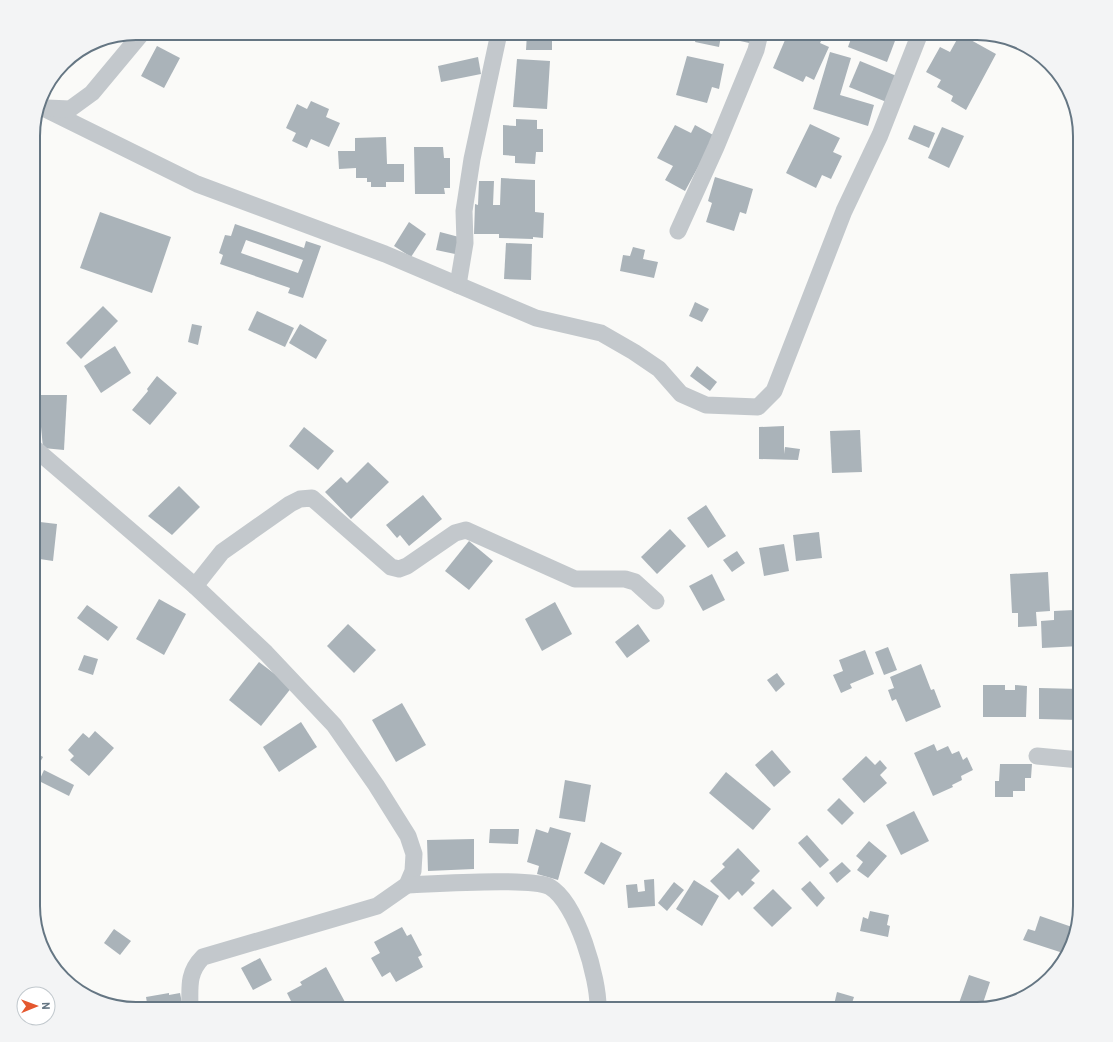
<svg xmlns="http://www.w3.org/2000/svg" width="1113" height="1042" font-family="Barlow,sans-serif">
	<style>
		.building { fill: #aab3b9; fill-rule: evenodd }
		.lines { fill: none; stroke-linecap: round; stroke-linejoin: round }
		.minor { stroke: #c3c8cc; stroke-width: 17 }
		.rim { fill: none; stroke: #657683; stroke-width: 2 }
	</style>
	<rect width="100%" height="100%" fill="#fafaf8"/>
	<g class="building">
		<polygon points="527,33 552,33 552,50 526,50"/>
		<polygon points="697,33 721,36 719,47 695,42"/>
		<polygon points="741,33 756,33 754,44 740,41"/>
		<polygon points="788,33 825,33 820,43 829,47 814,80 806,76 803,82 773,68"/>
		<polygon points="853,33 898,33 887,62 848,47"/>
		<polygon points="960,34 996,54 966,110 951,101 953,96 937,87 941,80 926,72 940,47 950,52"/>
		<polygon points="157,46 180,58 164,88 141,76"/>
		<polygon points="830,52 851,58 840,95 874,105 868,126 813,109"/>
		<polygon points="687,56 724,64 719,89 712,87 707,103 676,95"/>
		<polygon points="478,57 481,74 441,82 438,66"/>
		<polygon points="517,59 550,61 547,109 513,107"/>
		<polygon points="860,61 899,77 889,103 849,87"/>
		<polygon points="311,101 329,109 326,117 340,123 329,147 311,139 307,148 292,141 296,133 286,128 297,104 307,109"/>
		<polygon points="516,119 537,120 537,129 543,129 543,152 536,152 535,164 515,163 515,156 503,155 503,125 516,126"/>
		<polygon points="810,124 840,138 833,152 842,156 831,179 822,175 816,188 786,173"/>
		<polygon points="675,125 691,133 695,125 715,136 685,191 665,180 673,166 657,158"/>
		<polygon points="914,125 935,133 929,148 908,139"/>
		<polygon points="942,127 964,136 949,168 928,158"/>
		<polygon points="386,137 387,164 404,164 404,182 386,182 386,187 371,187 371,182 367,182 367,178 356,178 356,168 339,169 338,151 355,151 355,138"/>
		<polygon points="414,147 443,147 444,158 450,158 450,188 444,188 445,194 415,194"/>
		<polygon points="715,177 753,189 746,214 740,212 734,231 706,222 712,203 708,201"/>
		<polygon points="501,178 535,180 535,212 544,213 543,238 533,237 533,239 499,238 499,234 474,234 475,204 478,205 479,181 494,181 493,205 500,205"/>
		<polygon points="100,212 171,237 152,293 80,268"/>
		<polygon points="409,222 426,234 411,257 394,246"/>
		<path d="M235,224L304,248L306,241L321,246L303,298L288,293L290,288L220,264L223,255L219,253L225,235L231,236ZM246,240L303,260L298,273L241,253Z"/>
		<polygon points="440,232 459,237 455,254 436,250"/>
		<polygon points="506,243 532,244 531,280 504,279"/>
		<polygon points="633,247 645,250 643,259 658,262 654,278 620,271 623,255 630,256"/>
		<polygon points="695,302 709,309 702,322 689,316"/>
		<polygon points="103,306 118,321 81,359 66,343"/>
		<polygon points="257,311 294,328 285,347 248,330"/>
		<polygon points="192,324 202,326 198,345 188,342"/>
		<polygon points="300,324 327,340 316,359 289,343"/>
		<polygon points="115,346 131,373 101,393 84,366"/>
		<polygon points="697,366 717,382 710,391 690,376"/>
		<polygon points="157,376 177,393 150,425 132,410 148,391 147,389"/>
		<polygon points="38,395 67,395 64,450 43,448"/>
		<polygon points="784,426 784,454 785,447 800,449 798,460 759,459 759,427"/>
		<polygon points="304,427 334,451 318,470 289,446"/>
		<polygon points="860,430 862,472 832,473 830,431"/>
		<polygon points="368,462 389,482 351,519 325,492 341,477 347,483"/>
		<polygon points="179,486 200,507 172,535 148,516"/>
		<polygon points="423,495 442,519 409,546 400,535 397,538 386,525"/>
		<polygon points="706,505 726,536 708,548 687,518"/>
		<polygon points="40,522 57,524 53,561 33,558 33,528 40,528"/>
		<polygon points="670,529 686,546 657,574 641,557"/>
		<polygon points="819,532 822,558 796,561 793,535"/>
		<polygon points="469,541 493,561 469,590 445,571"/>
		<polygon points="784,544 789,571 764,576 759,548"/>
		<polygon points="737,551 745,563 732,572 723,560"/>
		<polygon points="1048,572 1050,611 1036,612 1037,626 1018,627 1018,613 1012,613 1010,574"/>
		<polygon points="712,574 725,600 703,611 689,586"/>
		<polygon points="159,599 186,614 164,655 136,639"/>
		<polygon points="555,602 572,634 542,651 525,619"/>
		<polygon points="87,605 118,627 108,641 77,618"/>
		<polygon points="1074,610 1074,619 1080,619 1080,646 1042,648 1041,621 1054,620 1054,611"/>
		<polygon points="348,624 376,650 354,673 327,646"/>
		<polygon points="638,624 650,641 627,658 615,642"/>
		<polygon points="888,647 897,670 884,675 875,652"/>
		<polygon points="865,650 874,674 850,684 852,688 841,693 833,675 843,671 839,660"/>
		<polygon points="84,655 98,659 93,675 78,670"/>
		<polygon points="259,662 292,687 261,726 229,700"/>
		<polygon points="921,664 931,690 934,689 941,707 906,722 896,699 892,701 888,690 894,688 890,677"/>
		<polygon points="777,673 785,684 776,692 767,680"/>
		<polygon points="983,685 1005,685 1005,690 1015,690 1015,685 1027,686 1026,717 983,717"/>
		<polygon points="1039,688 1080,689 1080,720 1039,719"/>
		<polygon points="402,703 426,745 396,762 372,720"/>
		<polygon points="301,722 317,747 279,772 263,747"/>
		<polygon points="95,731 114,748 89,776 70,760 74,756 68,750 83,733 89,738"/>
		<polygon points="934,744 937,751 948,746 952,754 959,751 963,760 967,757 973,770 961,776 962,780 952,785 953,787 933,796 914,753"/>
		<polygon points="772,750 791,772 774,787 755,765"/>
		<polygon points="33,751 43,757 33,774"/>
		<polygon points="866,756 875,765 880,760 887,768 880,775 887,783 864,803 842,779"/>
		<polygon points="1000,764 1032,764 1031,778 1025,778 1025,791 1013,791 1013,797 995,797 995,781 999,781"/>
		<polygon points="44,770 74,785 69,796 39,781"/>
		<polygon points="726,772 771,809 753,830 709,793"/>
		<polygon points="565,780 591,785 585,822 559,818"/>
		<polygon points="839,798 854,813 842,825 827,810"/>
		<polygon points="914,811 929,841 901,855 886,825"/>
		<polygon points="550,827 571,833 558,880 537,874 539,866 527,862 536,829 548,833"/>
		<polygon points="490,829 519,829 518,844 489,843"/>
		<polygon points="807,835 829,860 820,868 798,843"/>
		<polygon points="474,839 474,869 428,871 427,840"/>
		<polygon points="869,841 887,856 868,878 857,870 863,862 856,856"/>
		<polygon points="601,842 622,853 604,885 584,873"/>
		<polygon points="738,848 760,871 751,880 755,883 742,896 738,891 729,900 710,881 725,867 722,864"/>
		<polygon points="842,862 851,871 837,883 829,873"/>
		<polygon points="654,879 655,906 628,908 626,885 637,884 638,892 645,891 644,880"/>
		<polygon points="694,880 719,896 702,926 676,909"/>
		<polygon points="810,881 825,898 817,907 801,889"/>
		<polygon points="674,882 684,890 667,911 658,903"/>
		<polygon points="773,889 792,908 772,927 753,908"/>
		<polygon points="870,911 889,915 887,925 890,926 888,937 860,931 863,917 868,919"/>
		<polygon points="1040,916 1072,927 1063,953 1023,940 1028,929 1035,931"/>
		<polygon points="402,927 407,936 411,934 422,955 418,957 423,967 396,982 390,972 382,977 371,958 380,953 374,942"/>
		<polygon points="114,929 131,941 120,955 104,943"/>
		<polygon points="260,958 272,980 253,990 241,968"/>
		<polygon points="326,967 345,1002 332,1009 330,1006 325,1009 295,1009 287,993 302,985 300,982"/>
		<polygon points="969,975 990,982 981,1009 964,1009 965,1005 959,1003"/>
		<polygon points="837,992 854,997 850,1009 833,1009"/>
		<polygon points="169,993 169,995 180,993 183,1008 148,1009 146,997"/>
		<polygon points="365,1005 369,1009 361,1009"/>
	</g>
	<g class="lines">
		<g class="minor">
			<polyline points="43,108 197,184 385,254 536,318 601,333 634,352 659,369 681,394 706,405 758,407 774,391 844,211 880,135 920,33"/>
			<polyline points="47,108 70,109 92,93 142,33"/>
			<polyline points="678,231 716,147 756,50 760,33"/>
			<polyline points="458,285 465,243 464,211 472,159 499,33"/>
			<path d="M33,447L195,586L266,653L334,725L376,785L408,836L414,854L413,871L407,885L377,906L203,957C187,973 190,988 190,1009"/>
			<polyline points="195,586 222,552 290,504 300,499 312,498 391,567 399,569 407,566 455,533 466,530 575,579 625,579 635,582 656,601"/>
			<polyline points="1037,756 1080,760"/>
			<path d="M407,885C432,884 533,877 550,887C577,903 599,979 598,1009"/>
		</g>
	</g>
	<path d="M0 0H1113V1042H0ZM136 40H977A96 96 0 0 1 1073 136V906A96 96 0 0 1 977 1002H136A96 96 0 0 1 40 906V136A96 96 0 0 1 136 40Z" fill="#f3f4f5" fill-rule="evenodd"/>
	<path class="rim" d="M136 40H977A96 96 0 0 1 1073 136V906A96 96 0 0 1 977 1002H136A96 96 0 0 1 40 906V136A96 96 0 0 1 136 40Z"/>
	<g transform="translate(36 1006) rotate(89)"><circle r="19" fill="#ffffff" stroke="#c1c8cd"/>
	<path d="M0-3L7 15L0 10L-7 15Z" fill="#e4572e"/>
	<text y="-6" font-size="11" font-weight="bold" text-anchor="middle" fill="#657683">N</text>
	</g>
</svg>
